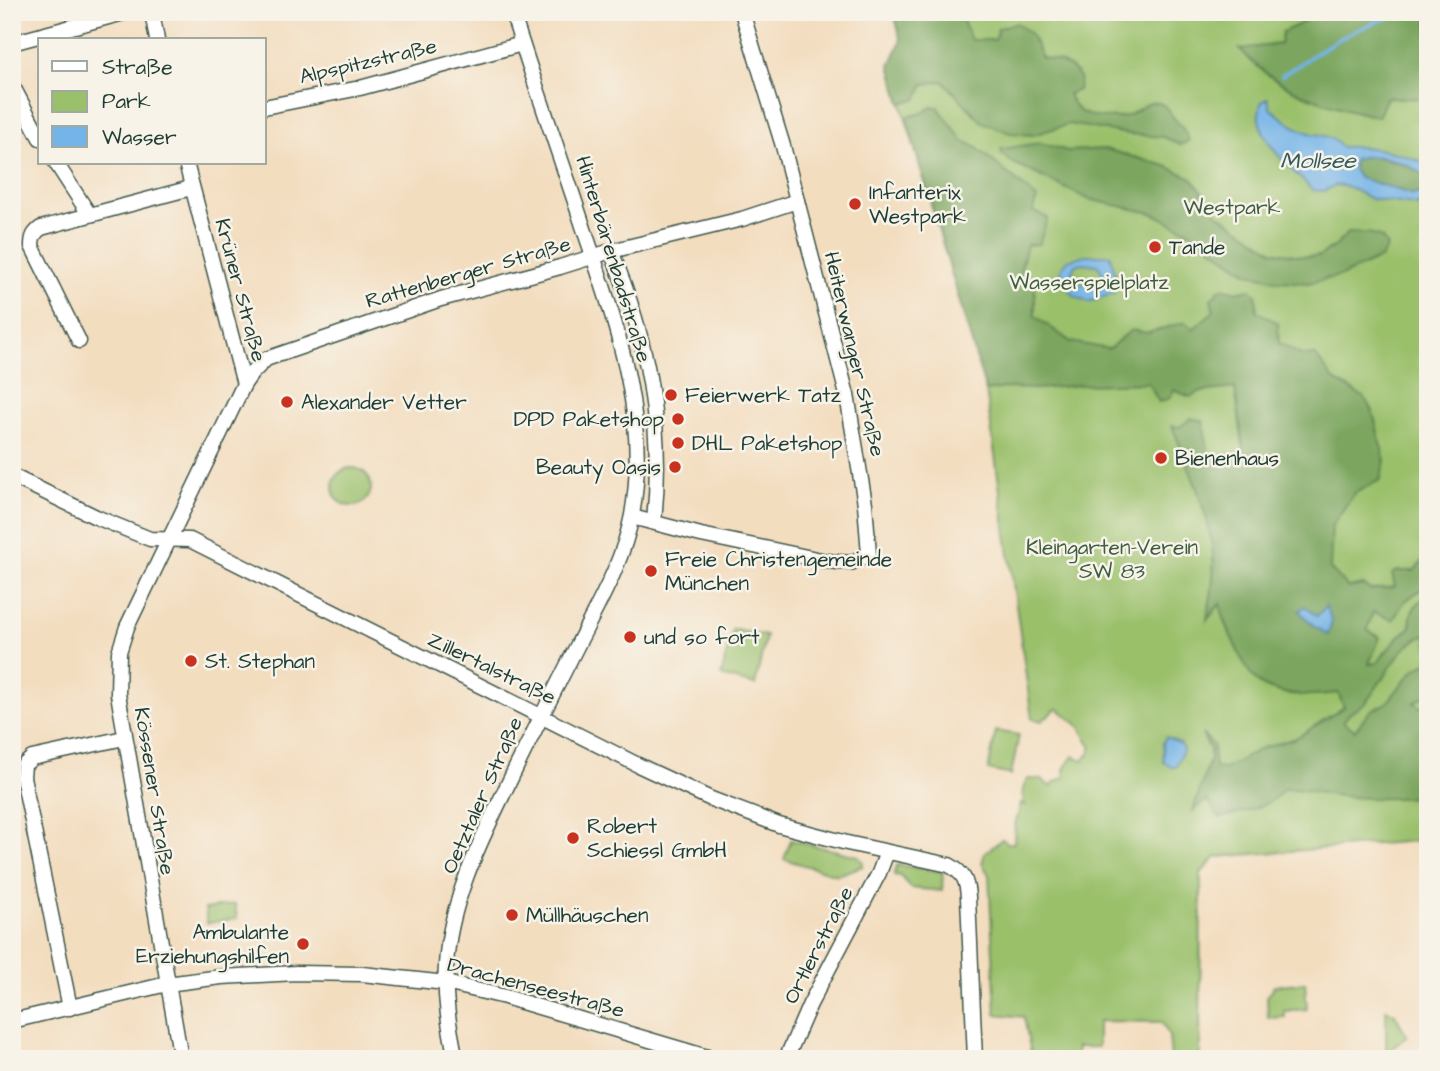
<svg xmlns="http://www.w3.org/2000/svg" width="1440" height="1071" font-family="'Architects Daughter',sans-serif">
	<style>
		.green { fill: #9ac06b; stroke: #5c7e50; stroke-width: 2 }
		.forest { fill: #7ba65f; stroke: #4d724a; stroke-width: 2 }
		.water { fill: #74b4e8; stroke: #4a788e; stroke-width: 2; fill-rule: evenodd }
		.lines { fill: none; stroke-linecap: round; stroke-linejoin: round }
		.stream { stroke: #74b4e8; stroke-width: 3.5 }
		.minor-casing { stroke: #3f5549; stroke-width: 17 }
		.minor { stroke: #fff; stroke-width: 14 }
		.poi-dot { fill: #c8321e; stroke: #f7f3e8; stroke-width: 2.5 }
		.labels { text-anchor: middle; stroke-width: 5; stroke-linejoin: round; paint-order: stroke }
		.street-label { font-size: 21px; fill: #1f3d34; stroke: #f7f3e8 }
		.poi-label { font-size: 21px; fill: #1f3d34; stroke: #f7f3e8; text-anchor: start }
		.park-label { font-size: 21px; fill: #3e5e42; stroke: #f7f3e8 }
		.water-label { font-size: 23px; font-style: italic; fill: #345b61; stroke: #f7f3e8 }
	</style>
	<rect width="100%" height="100%" fill="#f7f3e8"/>
	<filter id="ink" filterUnits="userSpaceOnUse"><feTurbulence type="fractalNoise" baseFrequency=".0143" numOctaves="2"/><feDisplacementMap in="SourceGraphic" scale="14" xChannelSelector="R" yChannelSelector="G"/><feConvolveMatrix kernelMatrix="1 2 1 2 8 2 1 2 1" color-interpolation-filters="sRGB"/></filter>
	<filter id="wash" filterUnits="userSpaceOnUse"><feTurbulence type="fractalNoise" baseFrequency=".00686" numOctaves="4" result="noise"/><feDisplacementMap in="SourceGraphic" scale="28" xChannelSelector="R" yChannelSelector="G"/><feGaussianBlur stdDeviation="1.57" result="paint"/><feColorMatrix in="noise" values="0 0 0 0 0 0 0 0 0 0 0 0 0 0 0 0 0 1.4 0 .05"/><feComposite in="paint" operator="in"/></filter>
	<g filter="url(#wash)">
		<rect width="100%" height="100%" fill="#f3ddbf"/>
		<g class="green">
			<path d="M894,12H1428V840L1216,857L1201,873L1200,1059H1171L1169,1036L1162,1022L1098,1021V1047H1077L1076,1059H1032L1024,1017L996,1014L989,875L982,863L985,853L1002,839L1007,843H1014L1015,825L1021,803L1025,805C1021,796 1022,787 1028,779H1041L1051,787L1055,782L1065,777L1064,769L1073,756L1083,760L1089,754L1092,747L1079,726L1057,708L1042,721L1032,719L986,391L890,65L901,41Z"/>
			<circle cx="352" cy="487" r="19"/>
			<polygon points="733,629 766,636 755,685 721,676"/>
			<polygon points="996,731 1019,735 1011,775 988,770"/>
			<polygon points="791,840 858,856 863,862 863,866 837,875 784,859"/>
			<polygon points="897,865 943,872 942,891 911,888 900,876 894,875"/>
			<polygon points="235,904 237,919 207,923 205,909"/>
			<polygon points="1305,982 1307,1009 1284,1011 1285,1017 1268,1018 1267,997 1274,986"/>
			<polygon points="1386,1009 1395,1014 1407,1036 1386,1054"/>
		</g>
		<g class="forest">
			<path d="M894,12H959L971,40H995L998,28L1016,23L1030,33L1042,58C1060,60 1069,64 1080,78L1078,90L1068,94C1071,100 1074,108 1081,112C1091,118 1118,120 1129,115C1139,111 1147,100 1159,103C1167,105 1169,113 1174,118C1180,126 1186,130 1189,141L1180,145L1164,137L1128,134L1069,124L1033,135L1010,133L982,122L943,81L924,84L917,99L901,103L890,65L901,41Z"/>
			<path d="M1318,12H1428V102L1424,99L1387,97L1378,117C1327,105 1275,91 1240,49L1280,44L1282,32L1298,25Z"/>
			<path d="M931,107H938L963,141L976,147L1037,198L1033,211L1048,218L1039,244L1027,245L1020,272L1035,289V316L1071,342L1109,349L1131,330L1148,333L1185,322L1193,329L1214,311L1211,299L1221,288L1237,292L1249,289L1256,294L1257,311L1278,323L1279,343L1303,356L1315,355L1333,379L1363,397L1372,409L1385,461L1380,480L1355,493L1332,525L1330,569L1348,588L1363,585L1371,590L1395,587L1392,574L1398,571H1414L1423,560L1428,562V584L1404,602L1393,620L1373,612L1367,630L1380,637L1369,664L1377,663L1398,637L1411,627C1409,613 1415,603 1428,596V635L1416,639L1401,652L1365,704L1350,713L1343,722L1355,730L1371,710L1385,705L1413,671L1428,662V694L1414,703L1428,710V796C1397,799 1364,799 1334,795C1316,793 1302,788 1284,789C1269,808 1243,812 1220,818L1207,800L1193,811L1210,759V750L1202,734L1213,745L1215,768L1225,769L1262,748L1296,738L1344,707L1338,693C1312,696 1286,698 1262,685C1246,677 1224,622 1220,604L1207,620C1211,595 1216,570 1212,545C1206,504 1187,464 1172,426L1180,427L1191,418L1203,421L1209,457L1244,452L1235,388L1199,392L1190,397L1174,390L1170,398L1159,402L1148,383L1080,385L1037,389L1005,388L986,391L906,117L923,113Z"/>
			<polygon points="1040,143 1068,151 1105,149 1166,166 1192,178 1218,214 1273,251 1299,256 1319,256 1337,245 1347,233 1369,233 1382,238 1387,246 1381,258 1343,275 1309,283 1278,281 1246,272 1190,232 1152,213 1088,199 1013,163 1002,154 1001,149"/>
			<path d="M1369,155C1391,160 1410,163 1428,179L1427,190L1414,195L1359,178L1353,170L1354,159Z"/>
		</g>
		<g class="water">
			<path d="M1268,98L1270,108C1281,117 1295,129 1310,133C1323,136 1332,135 1341,147C1373,145 1397,152 1428,164V179C1408,161 1380,152 1354,159L1353,170L1359,178L1414,195L1428,189V207L1371,199L1349,187L1335,185L1324,191L1312,190C1295,172 1263,145 1259,120C1258,115 1260,108 1261,103Z"/>
			<path d="M1085,255H1110L1115,273L1114,293L1089,302L1075,296L1063,284L1061,269L1068,260ZM1083,263L1097,265L1102,272V282C1089,288 1075,286 1072,271L1075,265Z"/>
			<polygon points="1305,606 1317,616 1326,606 1332,622 1328,635 1314,626 1299,611"/>
			<polygon points="1166,737 1181,744 1183,750 1176,767 1171,767 1164,762 1163,743"/>
		</g>
		<g class="lines">
			<path class="stream" d="M1282,76C1287,71 1294,68 1300,64C1334,39 1369,21 1410,12"/>
		</g>
	</g>
	<g filter="url(#ink)">
		<g class="lines">
			<defs>
				<g id="minor">
					<polyline points="152,12 157,40"/>
					<polyline points="12,43 127,12"/>
					<polyline points="12,85 40,138"/>
					<polyline points="264,107 360,88 522,44"/>
					<polyline points="56,163 89,214"/>
					<path d="M611,251C648,340 664,425 654,521"/>
					<path d="M79,341L32,246C32,237 34,233 41,228L191,188"/>
					<polyline points="244,384 252,373 266,359 441,299 560,267 611,251 742,219 797,201"/>
					<path d="M12,476L96,517L150,539L190,540L638,765L711,799L779,825L847,843L949,865C964,873 967,881 968,897L975,1059"/>
					<polyline points="632,517 701,535 826,561 851,563 869,554 865,504 847,395 783,146 742,12"/>
					<polyline points="70,1008 23,777 24,765 32,758 124,738"/>
					<polyline points="12,1021 167,984 221,977 296,973 362,974 446,983 505,997 714,1059"/>
					<polyline points="181,1059 118,694 119,652 127,627 244,384 186,163"/>
					<path d="M456,1059C449,1027 444,997 446,965C450,900 481,840 509,782C531,737 553,693 576,648C597,606 623,563 632,515C650,415 615,322 584,229C560,156 535,85 512,12"/>
					<polyline points="786,1059 810,1004 879,873 887,852"/>
				</g>
			</defs>
			<use href="#minor" class="minor-casing"/>
			<use href="#minor" class="minor"/>
		</g>
	</g>
	<g class="poi-dot">
		<circle cx="855" cy="204" r="7"/>
		<circle cx="1155" cy="247" r="7"/>
		<circle cx="671" cy="395" r="7"/>
		<circle cx="287" cy="402" r="7"/>
		<circle cx="678" cy="419" r="7"/>
		<circle cx="678" cy="443" r="7"/>
		<circle cx="1161" cy="458" r="7"/>
		<circle cx="675" cy="467" r="7"/>
		<circle cx="651" cy="571" r="7"/>
		<circle cx="630" cy="637" r="7"/>
		<circle cx="191" cy="661" r="7"/>
		<circle cx="573" cy="838" r="7"/>
		<circle cx="512" cy="915" r="7"/>
		<circle cx="303" cy="944" r="7"/>
	</g>
	<g class="labels">
		<g class="street-label">
			<text transform="translate(368 61) rotate(-13)" y="7">Alpspitzstraße</text>
			<text transform="translate(614 259) rotate(73)" y="7">Hinterbärenbadstraße</text>
			<text transform="translate(468 272) rotate(-16)" y="7">Rattenberger Straße</text>
			<text transform="translate(241 290) rotate(75)" y="7">Krüner Straße</text>
			<text transform="translate(855 354) rotate(77)" y="7">Heiterwanger Straße</text>
			<text transform="translate(492 668) rotate(26)" y="7">Zillertalstraße</text>
			<text transform="translate(155 791) rotate(81)" y="7">Kössener Straße</text>
			<text transform="translate(482 795) rotate(-66)" y="7">Oetztaler Straße</text>
			<text transform="translate(818 945) rotate(-63)" y="7">Ortlerstraße</text>
			<text transform="translate(536 987) rotate(15)" y="7">Drachenseestraße</text>
		</g>
		<g class="poi-label">
			<text x="869" y="199">Infanterix<tspan x="869" dy="24">Westpark</tspan></text>
			<text x="1169" y="254">Tande</text>
			<text x="685" y="402">Feierwerk Tatz</text>
			<text x="301" y="409">Alexander Vetter</text>
			<text x="664" y="426" text-anchor="end">DPD Paketshop</text>
			<text x="692" y="450">DHL Paketshop</text>
			<text x="1175" y="465">Bienenhaus</text>
			<text x="661" y="474" text-anchor="end">Beauty Oasis</text>
			<text x="665" y="566">Freie Christengemeinde<tspan x="665" dy="24">München</tspan></text>
			<text x="644" y="644">und so fort</text>
			<text x="205" y="668">St. Stephan</text>
			<text x="587" y="833">Robert<tspan x="587" dy="24">Schiessl GmbH</tspan></text>
			<text x="526" y="922">Müllhäuschen</text>
			<text x="289" y="939" text-anchor="end">Ambulante<tspan x="289" dy="24">Erziehungshilfen</tspan></text>
		</g>
		<g class="park-label">
			<text x="1232" y="214">Westpark</text>
			<text x="1089" y="289">Wasserspielplatz</text>
			<text x="1112" y="554">Kleingarten-Verein<tspan x="1112" dy="24">SW 83</tspan></text>
		</g>
		<g class="water-label">
			<text x="1318" y="168">Mollsee</text>
		</g>
	</g>
	<rect width="1440" height="1071" fill="none" stroke="#f7f3e8" stroke-width="42"/>
	<rect x="38" y="38" width="228" height="126" fill="#f7f3e8" stroke="#a1aaa0" stroke-width="2"/>
	<rect x="52" y="61" width="35" height="10" fill="#ffffff" stroke="#a1aaa0" stroke-width="2"/>
	<text x="102" y="74" font-size="21" fill="#1f3d34">Straße</text>
	<rect x="52" y="91" width="35" height="21" fill="#9ac06b" stroke="#a1aaa0" stroke-width="2"/>
	<text x="102" y="108" font-size="21" fill="#1f3d34">Park</text>
	<rect x="52" y="126" width="35" height="21" fill="#74b4e8" stroke="#a1aaa0" stroke-width="2"/>
	<text x="102" y="144" font-size="21" fill="#1f3d34">Wasser</text>
</svg>
